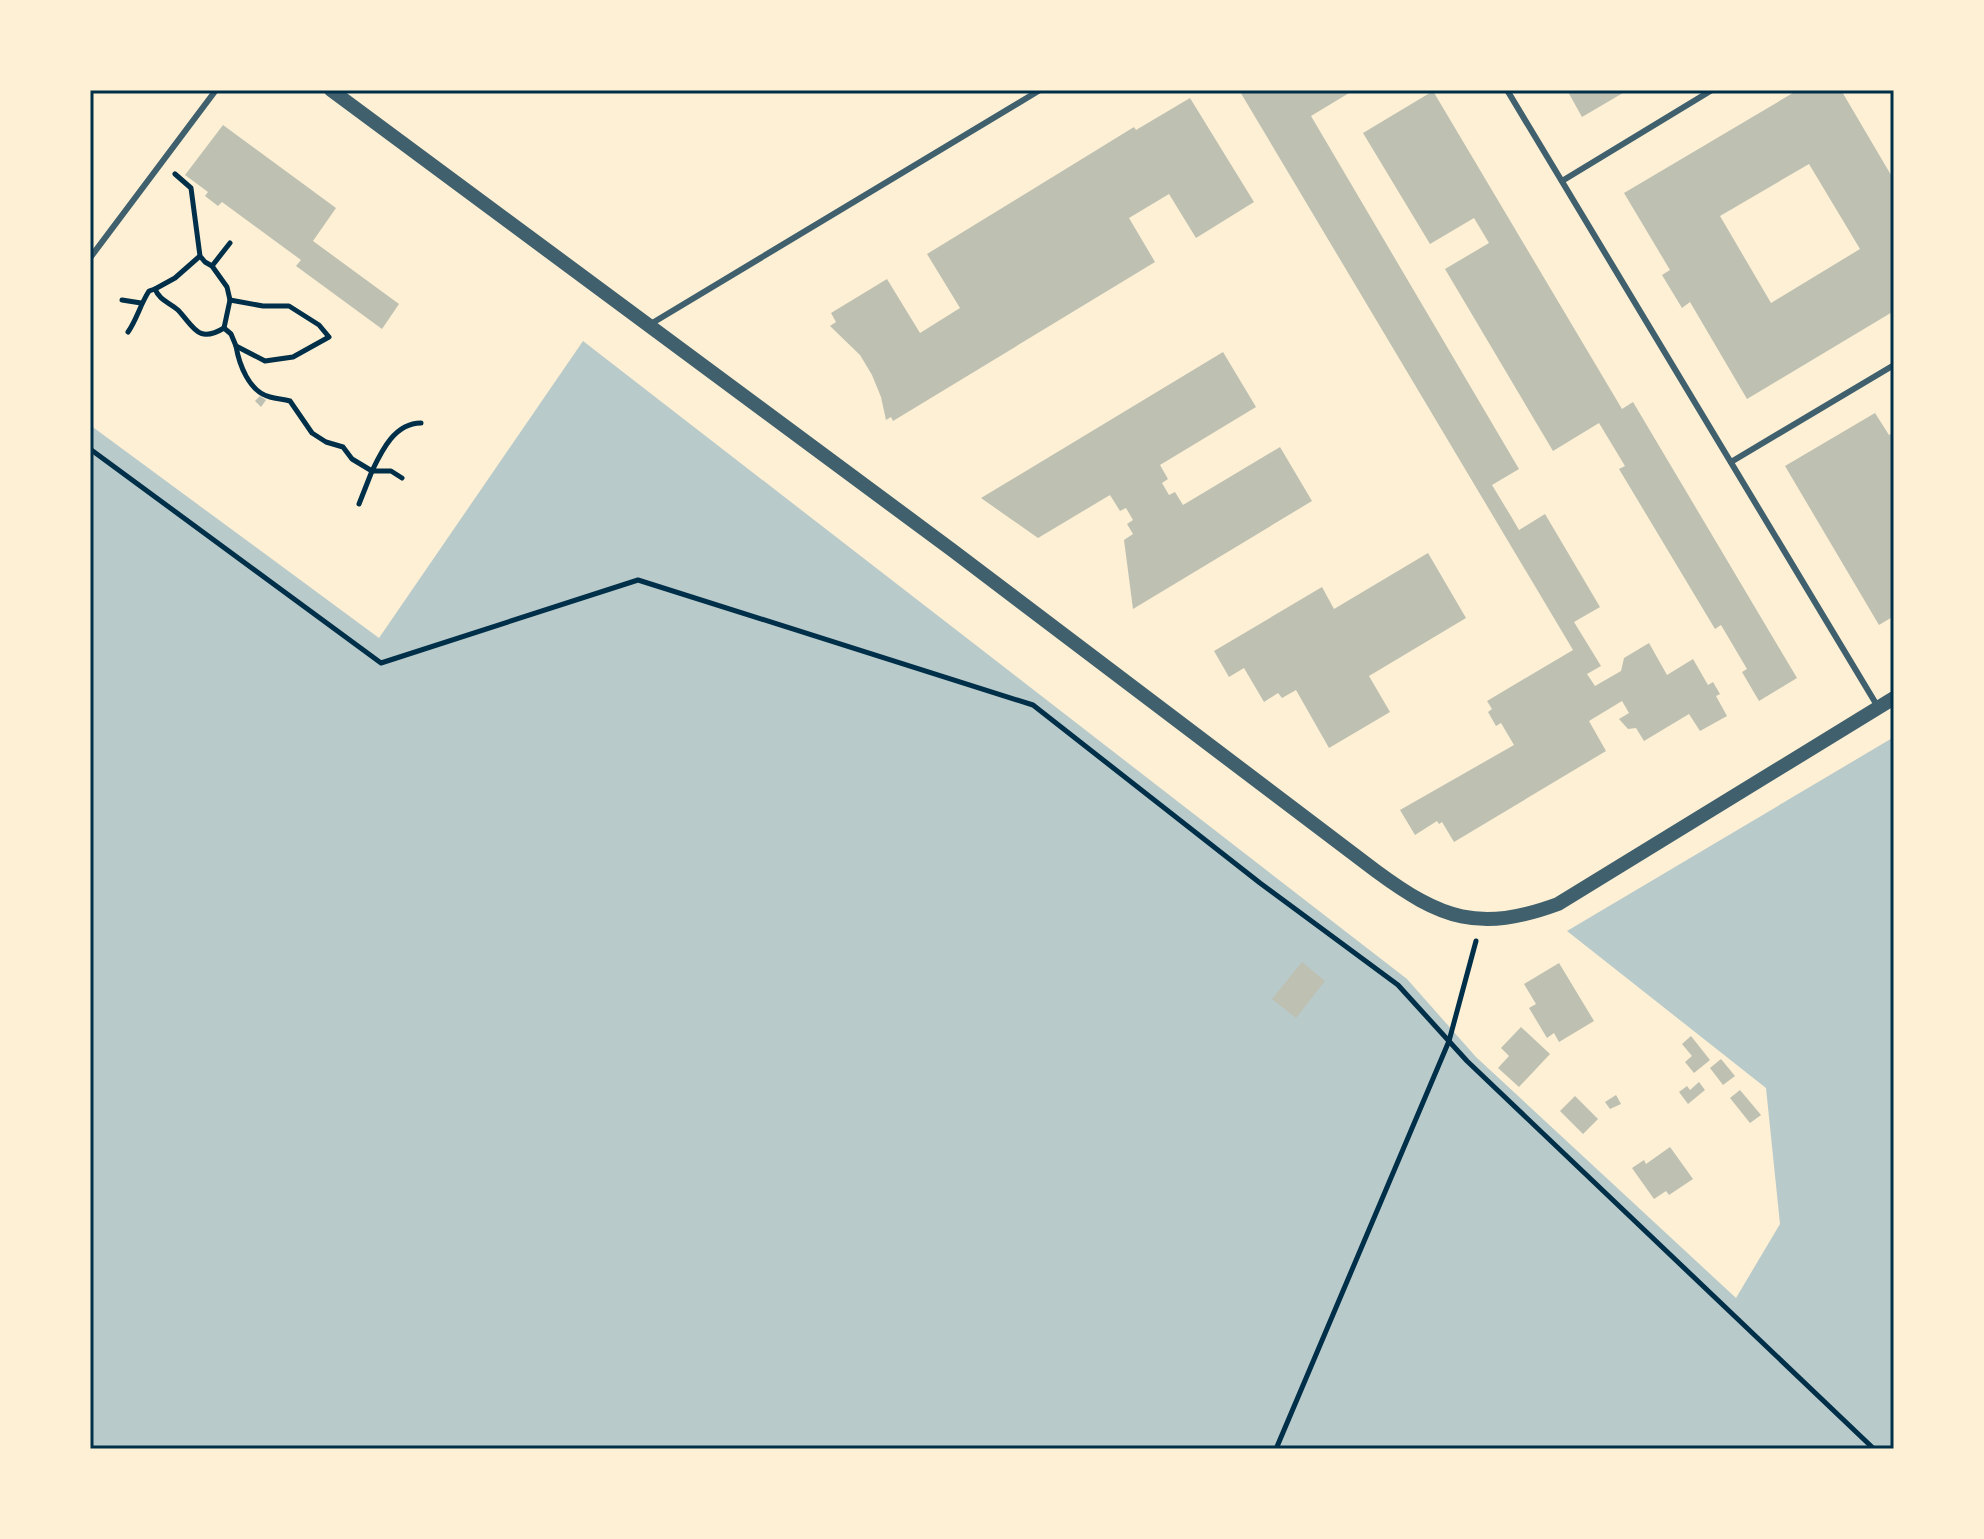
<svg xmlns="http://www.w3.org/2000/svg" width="1984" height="1539" font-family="Arial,sans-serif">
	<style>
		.green { fill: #b9caca }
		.building { fill: #bec0b2; fill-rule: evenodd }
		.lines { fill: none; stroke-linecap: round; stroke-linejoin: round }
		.path { stroke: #003049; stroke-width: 5 }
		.service { stroke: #3f606c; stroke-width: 6 }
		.tertiary { stroke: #3f606c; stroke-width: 14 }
		.neatline { fill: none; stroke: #003049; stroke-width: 3 }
	</style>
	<rect width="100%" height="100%" fill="#fdf0d5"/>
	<polygon class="green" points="583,341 1407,979 1476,1057 1736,1298 1780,1224 1766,1088 1567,931 1894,737 1894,1449 90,1449 90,425 379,638"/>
	<g class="building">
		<polygon points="1239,90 1354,90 1311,116 1519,469 1492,485 1512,518 1519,530 1545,514 1600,607 1574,622 1601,666 1587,674 1595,686 1621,671 1624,658 1649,643 1667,675 1693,659 1708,685 1713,682 1720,694 1716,696 1727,716 1700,731 1689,714 1644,741 1636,728 1628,729 1619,719 1629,713 1622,701 1589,721 1606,751 1454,842 1442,822 1439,824 1437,821 1415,835 1400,810 1514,745 1501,723 1496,726 1488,712 1492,709 1487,701 1573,650"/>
		<polygon points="1567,90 1628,90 1582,117"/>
		<path d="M1798,90H1841L1891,175L1894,173V311L1747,399L1690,302L1682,308L1662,275L1670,270L1624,193ZM1809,164L1860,249L1771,303L1720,216Z"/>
		<polygon points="1433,91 1622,409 1633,402 1797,678 1759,701 1742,672 1747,669 1721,625 1715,629 1619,469 1625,466 1599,423 1553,451 1445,269 1489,243 1474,218 1430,244 1363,133"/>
		<polygon points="1190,98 1254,202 1196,238 1169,194 1129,218 1155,262 893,421 891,417 886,420 881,397 872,375 860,355 830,326 836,322 831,313 887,279 920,333 960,308 927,254 1134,127 1136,130"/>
		<polygon points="223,125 336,208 313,241 399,304 382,329 296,266 301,260 222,202 218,206 205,196 208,192 185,175"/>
		<polygon points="1223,352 1256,407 1160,465 1168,479 1162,483 1169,495 1175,492 1183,505 1280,447 1312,501 1133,609 1124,540 1133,534 1127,524 1133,520 1126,508 1120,511 1110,495 1038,538 981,498"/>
		<polygon points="260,396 266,400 261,407 255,401"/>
		<polygon points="1875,413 1889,435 1894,432 1894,616 1879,625 1785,466"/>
		<polygon points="1428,553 1466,618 1369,676 1390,712 1329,748 1296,690 1282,698 1278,693 1264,702 1244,668 1229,677 1214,651 1322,587 1334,609"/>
		<polygon points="1302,962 1325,981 1296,1018 1272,999"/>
		<polygon points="1559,963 1594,1021 1559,1042 1554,1033 1547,1038 1529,1008 1536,1004 1524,984"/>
		<polygon points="1521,1027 1550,1054 1519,1087 1498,1068 1509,1056 1501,1048"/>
		<polygon points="1691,1036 1710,1060 1694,1073 1685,1062 1692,1056 1682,1044"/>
		<polygon points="1721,1059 1735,1076 1723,1085 1710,1068"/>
		<polygon points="1699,1082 1705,1090 1688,1104 1679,1092 1687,1086 1690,1090"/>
		<polygon points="1740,1090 1761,1115 1750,1123 1730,1098"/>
		<polygon points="1616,1095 1621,1104 1610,1109 1605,1102"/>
		<polygon points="1575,1096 1598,1119 1583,1134 1560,1111"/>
		<polygon points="1670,1147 1693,1179 1669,1195 1666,1191 1654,1199 1632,1168 1644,1160 1646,1164"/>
	</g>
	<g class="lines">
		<g class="path">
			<path d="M175,174L191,188L200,256L175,278L155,289C160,301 169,302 178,310C194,327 198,344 224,328L230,300L227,287L212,266L205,262L200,256"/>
			<polyline points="212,266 230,243"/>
			<polyline points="122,300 141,303"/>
			<polyline points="224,328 231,334 236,346 265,361 293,357 329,337 319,325 289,306 263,306 230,300"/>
			<path d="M128,332C137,319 140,305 149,291L155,289"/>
			<path d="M236,346C239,364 249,392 270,397C277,399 283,399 290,401L312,433L326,442L343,447L352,459L372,471L359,504"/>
			<polyline points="90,449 381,663 638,580 1033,705 1260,883 1398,985 1467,1061 1874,1449"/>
			<path d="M402,478L391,471H372C382,450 395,423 421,423"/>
			<polyline points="1276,1449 1449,1041 1476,941"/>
		</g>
		<g class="service">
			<polyline points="1507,90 1878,707"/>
			<polyline points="1894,90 1894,91"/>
			<polyline points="1562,181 1712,90"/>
			<polyline points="90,258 216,90"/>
			<polyline points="649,325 1040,90"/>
			<polyline points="1731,462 1894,365"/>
		</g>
		<path class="tertiary" d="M331,90L952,550L1376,871C1441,919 1479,933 1558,904L1894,698"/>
	</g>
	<rect width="1984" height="1539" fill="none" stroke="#fdf0d5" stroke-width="184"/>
	<rect x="92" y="92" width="1800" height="1355" class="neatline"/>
</svg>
